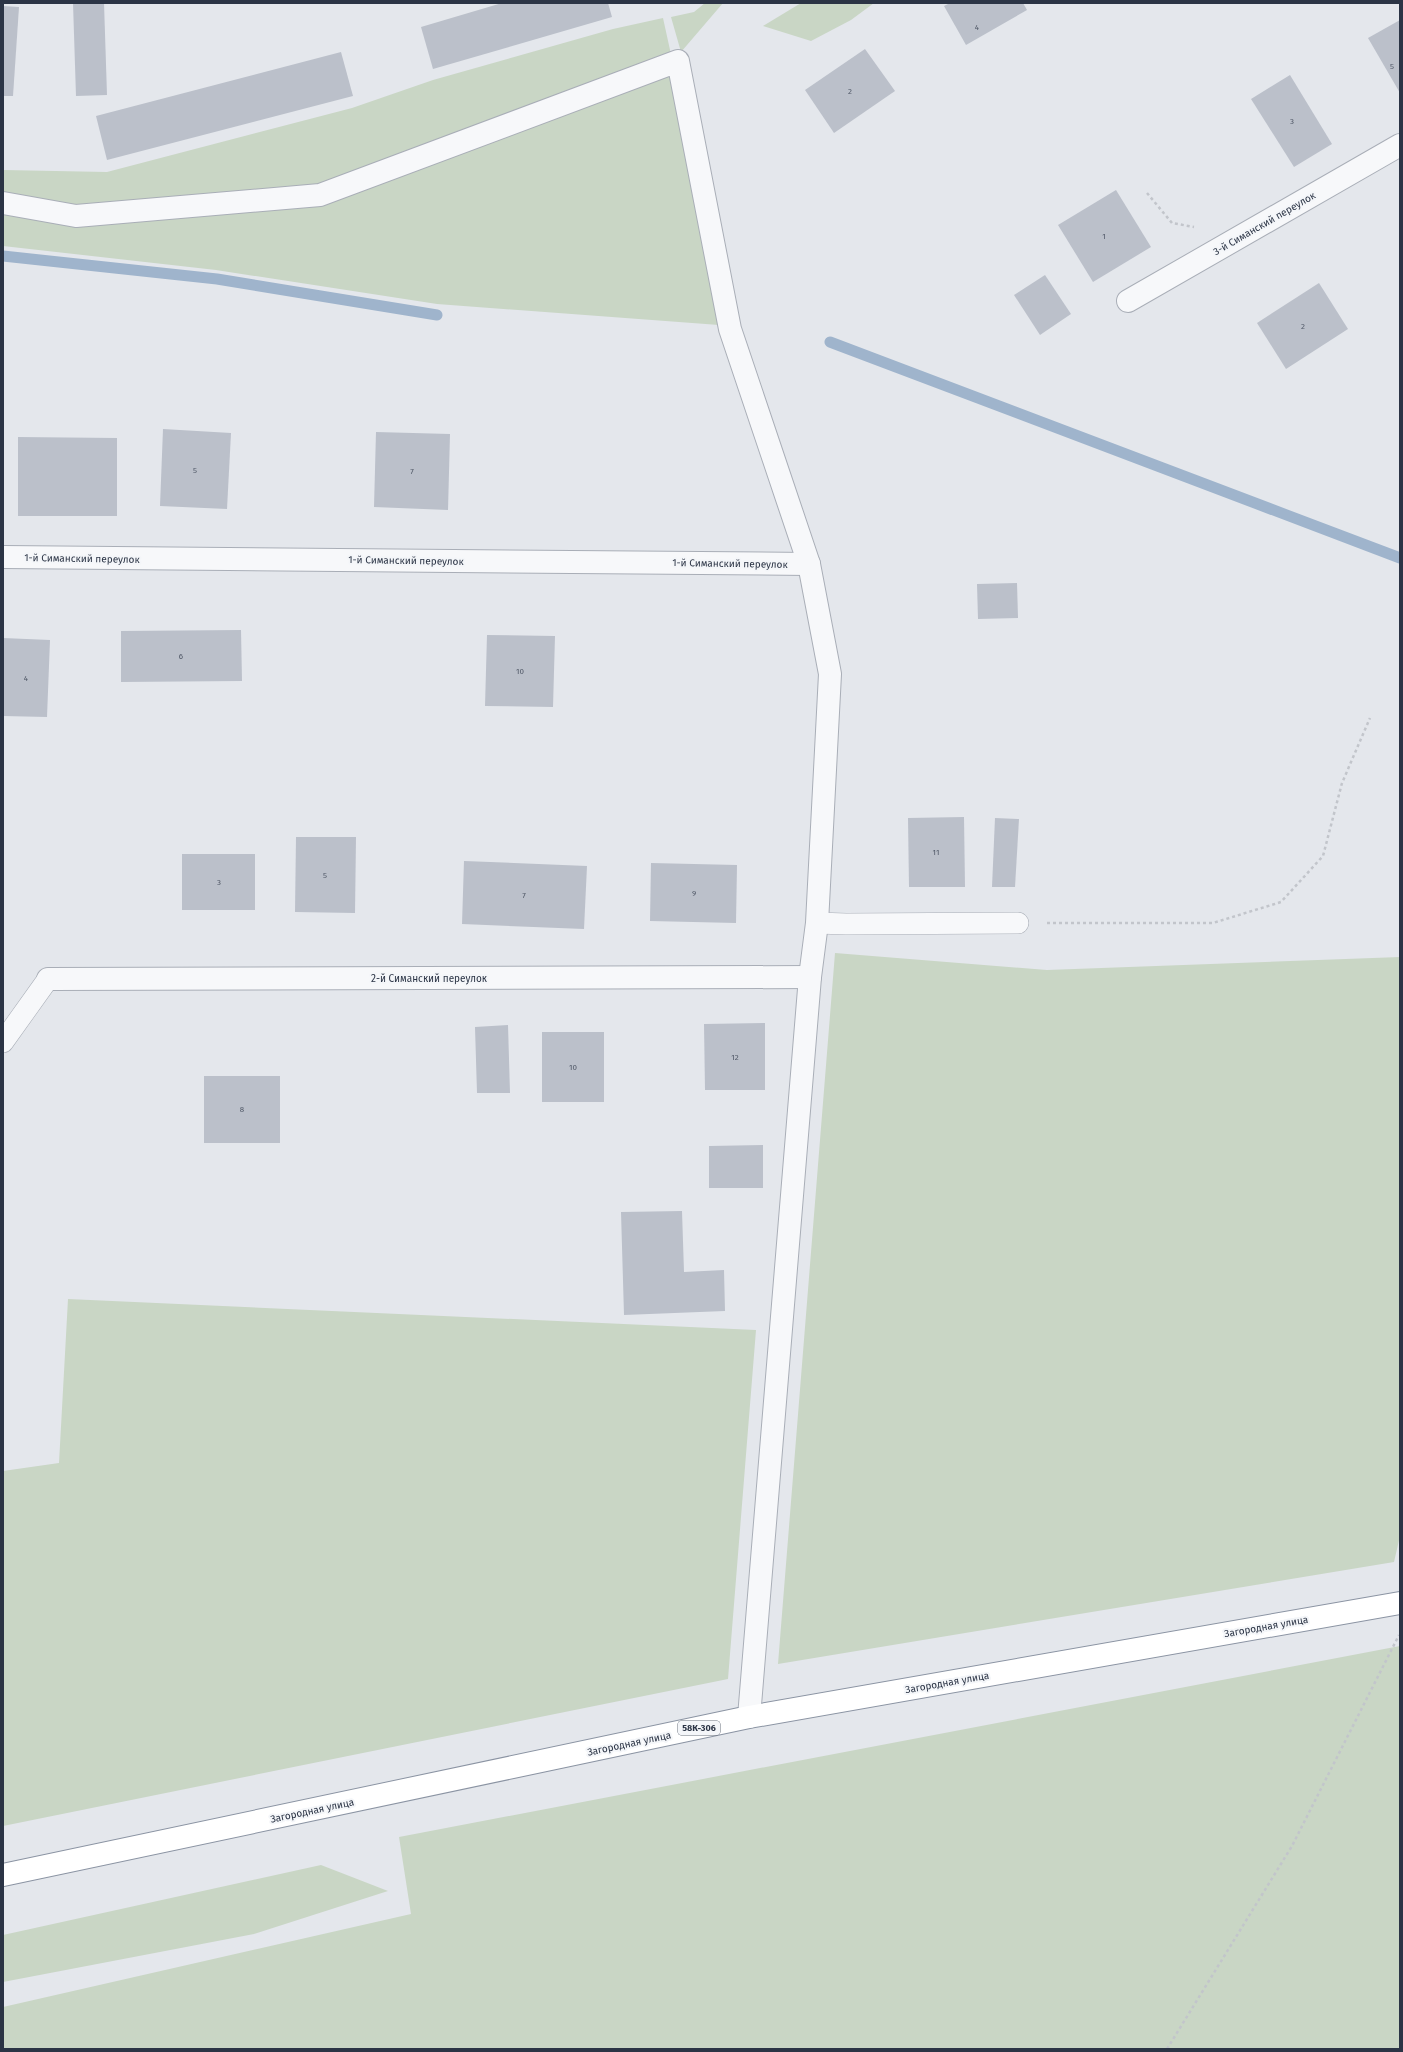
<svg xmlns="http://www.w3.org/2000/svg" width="1403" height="2052" font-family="'Fira Sans',sans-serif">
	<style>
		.green { fill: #c9d6c5 }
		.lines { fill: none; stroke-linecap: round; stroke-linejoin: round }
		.stream { stroke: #9fb4cc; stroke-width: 11 }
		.building { fill: #bbc0ca }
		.lane-casing { stroke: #a9aeb7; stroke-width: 22 }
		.street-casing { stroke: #a9aeb7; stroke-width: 24 }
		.highway-casing { stroke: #8b94a3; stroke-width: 24 }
		.path { stroke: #c2c5cb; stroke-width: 2.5; stroke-dasharray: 3 3; stroke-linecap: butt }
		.lane { stroke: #f7f8fa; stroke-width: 21 }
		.street { stroke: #f7f8fa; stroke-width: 22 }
		.highway { stroke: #fff; stroke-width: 22 }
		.labels { text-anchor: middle; stroke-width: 4; stroke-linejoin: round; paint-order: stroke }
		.number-label { font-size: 8px; fill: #4f5766 }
		.shield { fill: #f4f6f9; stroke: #676e7b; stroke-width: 1 }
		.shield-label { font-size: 9px; font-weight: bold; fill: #2b3445 }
		.street-label { font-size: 10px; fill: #2b3445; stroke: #f4f6f9 }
	</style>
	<rect width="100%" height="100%" fill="#e4e7ec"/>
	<g class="green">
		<polygon points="705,3 723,3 681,52 671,17 694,12"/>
		<polygon points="801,3 874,3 851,20 811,41 763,26"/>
		<polygon points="663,18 672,59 319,188 77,211 3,199 3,170 107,172 352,108 433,80 613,29"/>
		<polygon points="671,73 719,325 437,304 216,270 3,246 3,211 320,204"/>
		<polygon points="835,953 1047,970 1400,957 1400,1536 1394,1562 778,1664"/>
		<polygon points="68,1299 756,1330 728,1679 3,1826 3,1471 59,1463"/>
		<polygon points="1400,1646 1400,2049 3,2049 3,2007 411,1914 399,1837"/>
		<polygon points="321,1865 388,1891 254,1934 3,1982 3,1935"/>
	</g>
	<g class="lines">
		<g class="stream">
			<polyline points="3,256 217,279 437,315"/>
			<polyline points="830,342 1400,558"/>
		</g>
	</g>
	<g class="building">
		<polygon points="73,3 104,3 107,95 76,96"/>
		<polygon points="502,3 608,3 612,17 433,69 421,27"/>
		<polygon points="950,3 1023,3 1027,10 966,45 944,6"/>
		<polygon points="3,6 19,7 13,96 3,96"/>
		<polygon points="1400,20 1400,93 1368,38"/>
		<polygon points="865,49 895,91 834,133 805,90"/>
		<polygon points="341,52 353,96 107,160 96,116"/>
		<polygon points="1290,75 1332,144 1294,167 1251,99"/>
		<polygon points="1116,190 1151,247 1093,282 1058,225"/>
		<polygon points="1045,275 1071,314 1040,335 1014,295"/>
		<polygon points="1319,283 1348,329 1286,369 1257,323"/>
		<polygon points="163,429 231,433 227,509 160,506"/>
		<polygon points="376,432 450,434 448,510 374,507"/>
		<polygon points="18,437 117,438 117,516 18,516"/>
		<polygon points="1017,583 1018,618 978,619 977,584"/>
		<polygon points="241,630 242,681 121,682 121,631"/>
		<polygon points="487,635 555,636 553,707 485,706"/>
		<polygon points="3,638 50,640 47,717 3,716"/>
		<polygon points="964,817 965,887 909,887 908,818"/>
		<polygon points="995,818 1019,819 1015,887 992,887"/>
		<polygon points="296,837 356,837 355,913 295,912"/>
		<rect x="182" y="854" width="73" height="56"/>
		<polygon points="464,861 587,866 584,929 462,924"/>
		<polygon points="651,863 737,865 736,923 650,921"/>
		<polygon points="765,1023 765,1090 705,1090 704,1024"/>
		<polygon points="508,1025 510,1093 477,1093 475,1027"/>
		<rect x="542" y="1032" width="62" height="70"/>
		<rect x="204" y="1076" width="76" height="67"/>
		<polygon points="763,1145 763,1188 709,1188 709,1146"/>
		<polygon points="682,1211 684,1272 724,1270 725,1311 624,1315 621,1212"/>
	</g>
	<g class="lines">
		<defs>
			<g id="lane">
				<polyline points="817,923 846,924 1018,923"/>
				<polyline points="3,1042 48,979"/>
			</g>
			<g id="street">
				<polyline points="3,203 76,216 320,195 678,61 730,329 809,564 830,674 817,923 810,977 749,1717"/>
				<polyline points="1128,301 1400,145"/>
				<polyline points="3,557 809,564"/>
				<polyline points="48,979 810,977"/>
			</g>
			<polyline id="highway" points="3,1875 749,1717 1400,1603"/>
		</defs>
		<use href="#lane" class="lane-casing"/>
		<use href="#street" class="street-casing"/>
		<use href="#highway" class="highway-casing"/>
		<g class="path">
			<polyline points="1147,193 1172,223 1194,227"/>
			<polyline points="1047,923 1213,923 1281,902 1323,856 1342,783 1370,718"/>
			<polyline points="1167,2049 1292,1846 1399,1635"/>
		</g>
		<use href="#lane" class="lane"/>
		<use href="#street" class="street"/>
		<use href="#highway" class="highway"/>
	</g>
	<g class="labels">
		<g class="number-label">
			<text x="977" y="30">4</text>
			<text x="1392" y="69">5</text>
			<text x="850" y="94">2</text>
			<text x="1292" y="124">3</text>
			<text x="1104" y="239">1</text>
			<text x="1303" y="329">2</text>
			<text x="195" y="473">5</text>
			<text x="412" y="474">7</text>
			<text x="181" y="659">6</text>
			<text x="520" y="674">10</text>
			<text x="26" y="681">4</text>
			<text x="936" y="855">11</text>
			<text x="325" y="878">5</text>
			<text x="219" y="885">3</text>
			<text x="694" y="896">9</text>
			<text x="524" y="898">7</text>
			<text x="735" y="1060">12</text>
			<text x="573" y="1070">10</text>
			<text x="242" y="1112">8</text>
		</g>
		<rect class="shield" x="678" y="1721" width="42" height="14" rx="3"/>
		<g class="shield-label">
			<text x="699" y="1731">58К-306</text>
		</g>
		<g class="street-label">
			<text transform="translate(1264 223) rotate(-30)" y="4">3-й Симанский переулок</text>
			<text transform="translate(82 558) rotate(1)" y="4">1-й Симанский переулок</text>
			<text transform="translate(406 560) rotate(1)" y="4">1-й Симанский переулок</text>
			<text transform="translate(730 563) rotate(1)" y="4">1-й Симанский переулок</text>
			<text x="429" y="982">2-й Симанский переулок</text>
			<text transform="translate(1266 1626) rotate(-10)" y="4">Загородная улица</text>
			<text transform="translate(947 1682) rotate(-10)" y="4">Загородная улица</text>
			<text transform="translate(629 1743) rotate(-12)" y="4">Загородная улица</text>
			<text transform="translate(312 1810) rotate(-12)" y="4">Загородная улица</text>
		</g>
	</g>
	<rect width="1403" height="2052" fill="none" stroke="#2b3445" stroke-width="8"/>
</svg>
